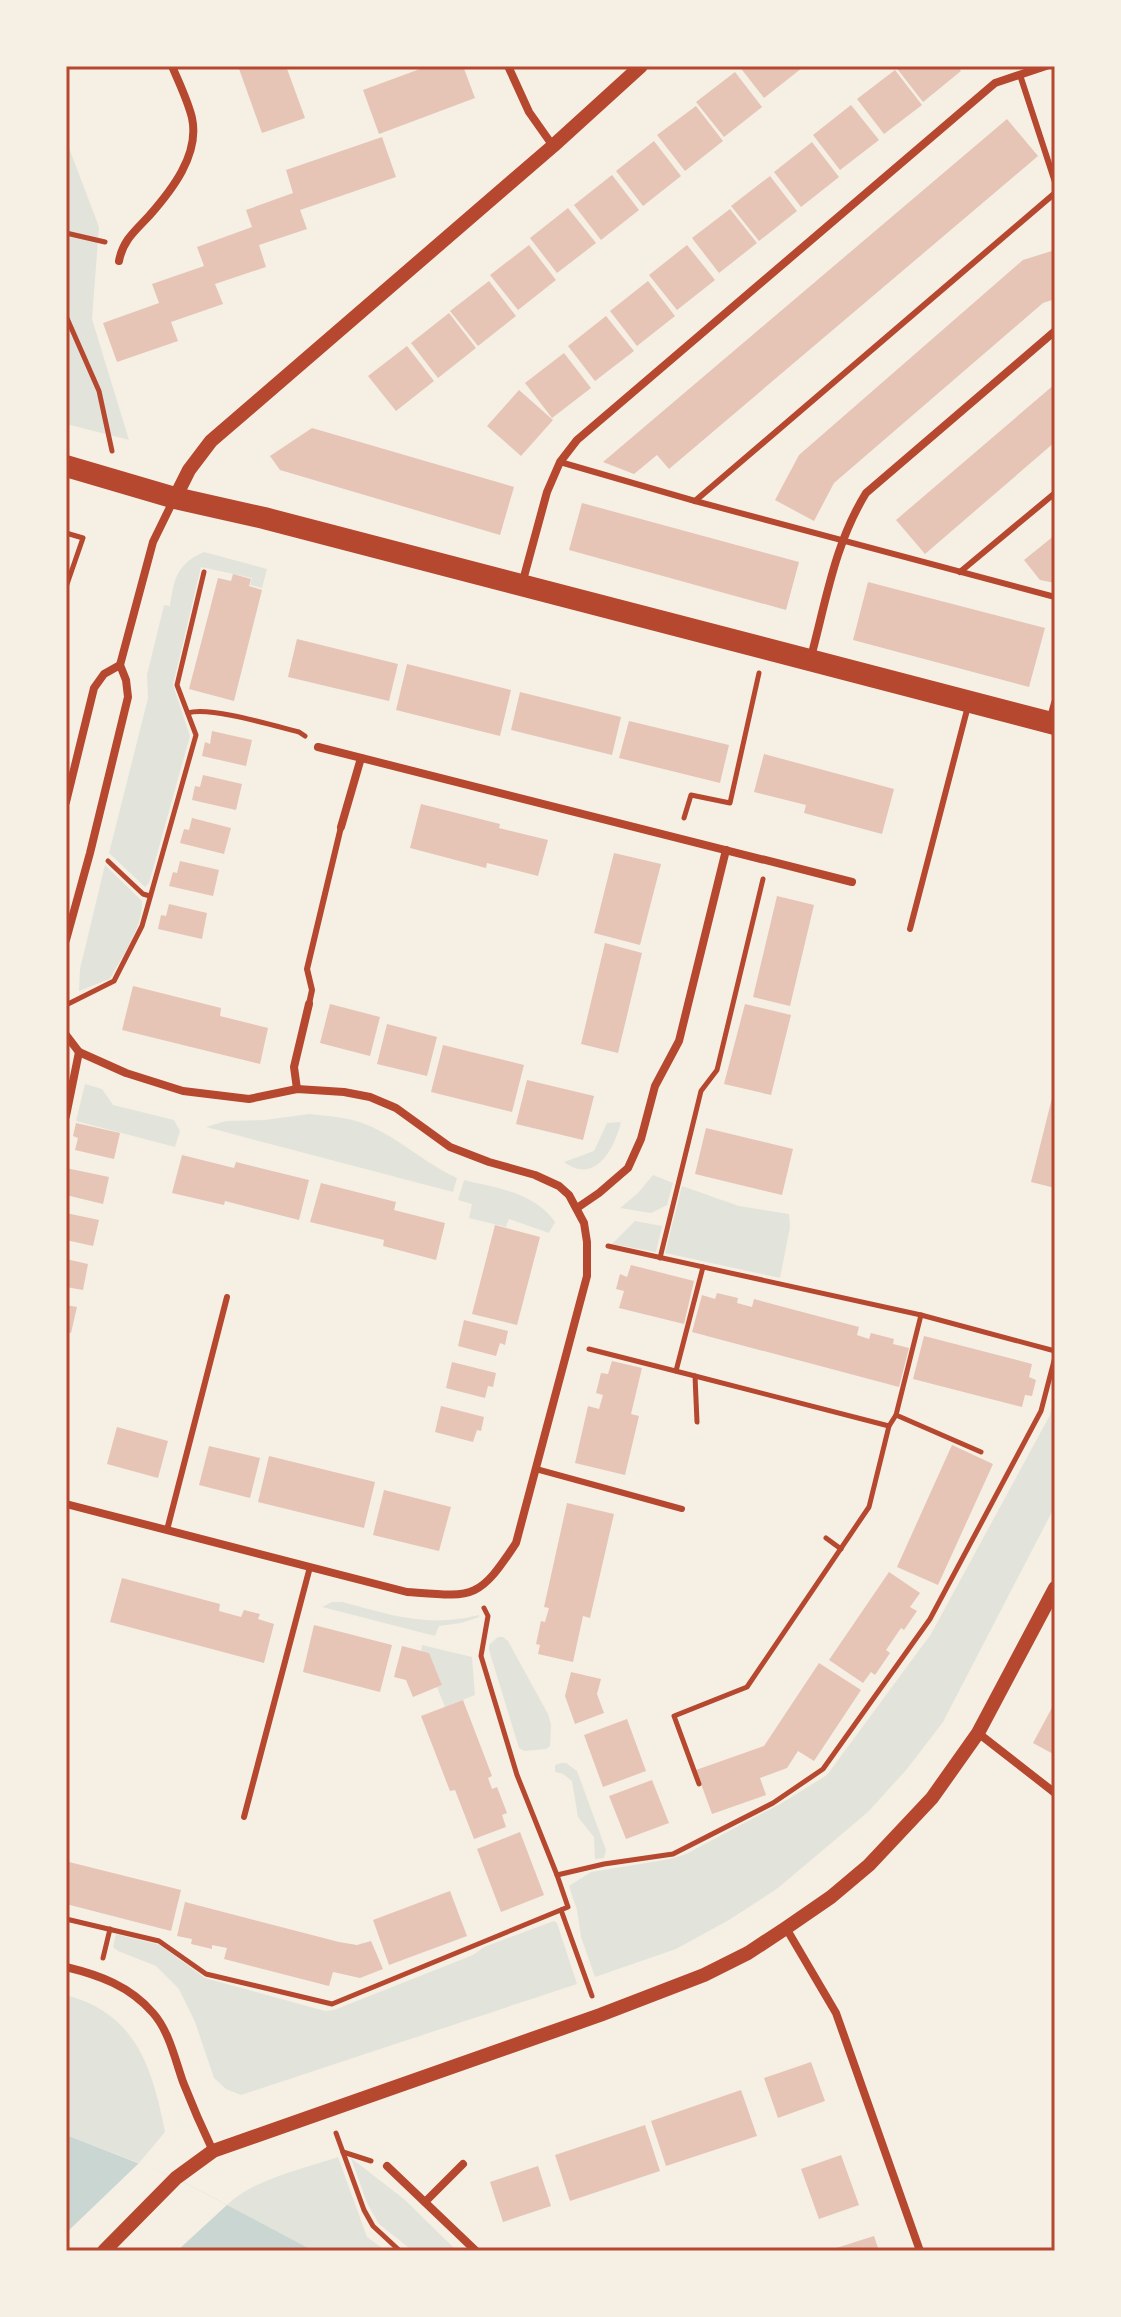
<svg xmlns="http://www.w3.org/2000/svg" width="1121" height="2317" font-family="'Exo 2',sans-serif">
	<style>
		.green { fill: #e2e4dc }
		.water { fill: #c9d6d2 }
		.pier { fill: #f6efe4 }
		.building { fill: #e6c5b7 }
		.lines { fill: none; stroke-linecap: round; stroke-linejoin: round }
		.path { stroke: #b5482f; stroke-width: 5 }
		.service { stroke: #b5482f; stroke-width: 6 }
		.minor { stroke: #b5482f; stroke-width: 8 }
		.tertiary { stroke: #b5482f; stroke-width: 14 }
		.trunk { stroke: #b5482f; stroke-width: 22 }
		.neatline { fill: none; stroke: #b5482f; stroke-width: 3 }
	</style>
	<rect width="100%" height="100%" fill="#f6efe4"/>
	<g class="green">
		<polygon points="66,140 99,227 92,319 129,440 66,424"/>
		<path d="M204,552L267,569L262,588L250,585L252,578L201,567L173,685L190,736L149,883L145,887L109,853L148,698L147,675L164,605L170,606C174,578 177,564 204,552Z"/>
		<path d="M105,865L142,901C143,928 122,956 110,979L79,991L80,969Z"/>
		<polygon points="85,1084 102,1089 113,1105 174,1120 180,1131 175,1147 76,1121"/>
		<path d="M309,1114C328,1116 347,1117 365,1124C398,1137 424,1163 457,1178L453,1192L206,1127L226,1121L265,1120Z"/>
		<path d="M621,1122C614,1150 595,1185 564,1162L594,1151L607,1123Z"/>
		<polygon points="653,1175 673,1183 667,1205 651,1213 620,1208 638,1193"/>
		<path d="M464,1180C497,1188 534,1192 555,1222L549,1233L509,1219L506,1227L469,1218L472,1204L458,1200Z"/>
		<polygon points="682,1186 739,1206 789,1214 790,1227 780,1278 665,1253"/>
		<polygon points="635,1221 662,1226 656,1252 612,1244"/>
		<polygon points="1055,1394 1055,1506 943,1722 907,1769 868,1812 778,1888 729,1920 676,1949 595,1977 581,1937 577,1910 569,1886 591,1872 670,1859 686,1854 780,1804 827,1775 931,1634 1050,1415"/>
		<path d="M332,1602H342C392,1615 427,1628 479,1615V1617L461,1623L439,1626L435,1636L322,1607Z"/>
		<polygon points="498,1637 503,1637 508,1641 548,1714 551,1725 550,1746 546,1749 524,1751 519,1748 489,1650 489,1645"/>
		<polygon points="422,1645 472,1657 475,1695 445,1707 437,1687 442,1685 429,1653 421,1651"/>
		<polygon points="561,1763 566,1763 577,1771 606,1850 604,1858 595,1859 594,1837 578,1817 572,1781 563,1774 555,1772 555,1765"/>
		<polygon points="554,1921 557,1923 577,1984 241,2095 226,2089 214,2078 195,2022 179,1989 156,1966 118,1951 113,1947 116,1934 160,1945 205,1978 325,2011 334,2010 473,1955 484,1947"/>
		<path d="M66,1995C137,2014 152,2068 165,2132L139,2163L66,2135Z"/>
		<path d="M338,2157L367,2237L386,2251H314L227,2205C253,2179 304,2169 338,2157Z"/>
		<polygon points="351,2158 405,2200 457,2251 413,2251 379,2224 367,2203"/>
	</g>
	<polygon class="water" points="66,2135 176,2178 314,2251 66,2251"/>
	<polygon class="pier" points="139,2163 176,2178 227,2205 177,2251 66,2251 66,2233"/>
	<g class="building">
		<polygon points="238,66 286,66 305,118 262,133"/>
		<polygon points="428,66 463,66 475,98 379,134 363,90"/>
		<polygon points="739,66 801,66 802,68 764,98"/>
		<polygon points="895,66 957,66 961,71 923,102"/>
		<polygon points="895,70 922,105 884,134 857,99"/>
		<polygon points="735,72 762,107 724,137 696,102"/>
		<polygon points="851,105 879,140 840,170 813,135"/>
		<polygon points="696,106 723,141 685,171 657,135"/>
		<polygon points="1007,119 1038,156 669,469 657,455 634,474 603,462"/>
		<polygon points="382,137 396,177 300,210 307,229 259,245 266,267 215,284 223,304 171,322 178,341 117,362 103,323 159,303 152,284 204,266 197,247 252,227 246,210 293,193 286,170"/>
		<polygon points="654,141 681,176 643,206 616,171"/>
		<polygon points="812,142 839,177 801,207 774,172"/>
		<polygon points="612,175 639,210 601,240 574,205"/>
		<polygon points="770,176 797,211 759,241 731,206"/>
		<polygon points="568,208 596,243 557,273 530,238"/>
		<polygon points="730,209 757,243 719,273 692,238"/>
		<polygon points="529,245 556,280 518,310 490,275"/>
		<polygon points="687,245 715,280 677,310 649,275"/>
		<polygon points="1055,250 1055,299 1043,303 834,483 814,521 775,500 799,455 1023,260"/>
		<polygon points="489,281 516,316 478,346 450,311"/>
		<polygon points="648,281 675,316 637,346 610,311"/>
		<polygon points="449,313 476,348 438,378 411,343"/>
		<polygon points="606,316 634,351 595,381 568,346"/>
		<polygon points="407,346 434,381 396,411 368,376"/>
		<polygon points="564,353 591,388 552,418 525,383"/>
		<polygon points="1055,384 1055,442 925,554 896,520"/>
		<polygon points="519,390 553,420 521,456 487,426"/>
		<polygon points="312,428 514,487 500,535 280,470 270,456"/>
		<polygon points="582,503 799,562 786,610 569,550"/>
		<polygon points="1055,535 1055,583 1040,580 1024,560"/>
		<polygon points="233,574 251,579 249,586 262,590 234,701 189,689 218,578 231,581"/>
		<polygon points="868,582 1045,628 1029,687 853,640"/>
		<polygon points="297,639 398,664 389,701 288,677"/>
		<polygon points="407,664 511,690 500,736 396,710"/>
		<polygon points="520,692 621,717 612,755 511,730"/>
		<polygon points="629,721 729,745 720,783 619,758"/>
		<polygon points="212,731 252,740 246,766 202,756 205,742 210,744"/>
		<polygon points="764,754 894,789 882,834 804,813 806,805 754,792"/>
		<polygon points="203,775 242,784 236,810 192,800 195,786 200,787"/>
		<polygon points="421,804 500,824 499,828 548,840 538,876 487,863 486,868 410,848"/>
		<polygon points="192,818 231,828 224,854 180,843 184,829 189,830"/>
		<polygon points="614,853 661,864 640,945 594,933"/>
		<polygon points="180,861 219,870 213,896 169,886 173,872 177,873"/>
		<polygon points="777,896 814,905 790,1006 753,997"/>
		<polygon points="169,904 207,913 202,939 158,929 161,915 166,916"/>
		<polygon points="605,943 642,953 618,1053 581,1044"/>
		<polygon points="133,986 221,1008 220,1016 268,1028 260,1064 122,1030"/>
		<polygon points="330,1004 380,1017 370,1056 320,1043"/>
		<polygon points="745,1004 791,1015 771,1095 724,1084"/>
		<polygon points="387,1024 437,1037 427,1076 377,1064"/>
		<polygon points="443,1045 524,1065 512,1112 431,1092"/>
		<polygon points="527,1080 594,1096 583,1140 516,1124"/>
		<polygon points="1054,1090 1055,1090 1055,1188 1031,1182"/>
		<polygon points="76,1123 120,1133 114,1159 75,1150 78,1138 73,1136"/>
		<polygon points="706,1128 793,1149 782,1195 695,1174"/>
		<polygon points="182,1155 234,1168 236,1162 309,1180 299,1220 225,1201 224,1205 172,1193"/>
		<polygon points="66,1168 109,1177 103,1204 66,1195"/>
		<polygon points="321,1183 396,1202 394,1210 445,1223 436,1260 383,1246 384,1240 310,1222"/>
		<polygon points="66,1213 99,1220 93,1246 66,1240"/>
		<polygon points="495,1225 540,1237 517,1325 472,1314"/>
		<polygon points="66,1259 88,1264 83,1290 66,1287"/>
		<polygon points="631,1265 694,1281 684,1324 619,1308 624,1291 616,1289 620,1274 627,1277"/>
		<polygon points="717,1293 738,1298 737,1303 752,1307 754,1299 859,1327 857,1335 869,1339 871,1333 894,1339 893,1344 909,1348 899,1387 692,1332 702,1295 715,1299"/>
		<polygon points="66,1305 77,1307 71,1333 66,1332"/>
		<polygon points="464,1320 508,1331 505,1345 500,1343 496,1356 458,1346"/>
		<polygon points="924,1336 1032,1364 1029,1377 1036,1380 1032,1396 1025,1395 1022,1407 913,1379"/>
		<polygon points="612,1361 642,1368 631,1414 639,1416 625,1475 575,1463 588,1406 599,1409 603,1395 596,1393 601,1373 608,1374"/>
		<polygon points="452,1362 496,1373 493,1387 488,1386 485,1398 446,1388"/>
		<polygon points="441,1406 484,1417 481,1431 477,1430 473,1442 435,1432"/>
		<polygon points="117,1427 168,1441 158,1478 107,1464"/>
		<polygon points="952,1445 993,1464 938,1585 897,1567"/>
		<polygon points="209,1446 260,1458 250,1498 199,1485"/>
		<polygon points="269,1456 375,1482 364,1528 258,1502"/>
		<polygon points="384,1490 451,1507 439,1551 373,1535"/>
		<polygon points="567,1503 614,1514 590,1618 583,1616 573,1662 538,1654 540,1645 536,1644 541,1621 545,1622 549,1608 544,1607"/>
		<polygon points="889,1572 920,1593 910,1607 917,1611 904,1630 901,1628 886,1650 890,1653 875,1675 871,1672 863,1683 829,1660"/>
		<polygon points="122,1578 220,1604 219,1611 241,1617 244,1610 260,1614 258,1619 274,1624 264,1663 110,1622"/>
		<polygon points="314,1625 392,1645 380,1692 303,1672"/>
		<polygon points="402,1646 429,1653 442,1685 413,1697 406,1680 394,1677"/>
		<polygon points="819,1663 861,1690 814,1761 798,1751 787,1768 760,1778 766,1795 712,1814 696,1770 764,1746"/>
		<polygon points="571,1672 601,1679 597,1694 604,1713 575,1724 565,1696"/>
		<polygon points="463,1700 492,1776 488,1778 492,1789 497,1787 507,1813 502,1815 506,1827 474,1839 455,1790 450,1791 421,1716"/>
		<polygon points="1055,1702 1055,1755 1033,1743"/>
		<polygon points="627,1719 646,1771 603,1787 584,1735"/>
		<polygon points="652,1780 669,1823 626,1839 609,1796"/>
		<polygon points="520,1832 544,1895 501,1912 477,1849"/>
		<polygon points="69,1862 181,1890 171,1931 66,1904 66,1874"/>
		<polygon points="450,1891 467,1936 389,1965 373,1920"/>
		<polygon points="185,1902 339,1942 357,1945 371,1941 383,1969 360,1978 333,1972 329,1986 224,1959 227,1948 212,1945 212,1949 191,1944 192,1939 177,1936"/>
		<polygon points="811,2062 825,2101 778,2118 764,2078"/>
		<polygon points="741,2090 757,2136 666,2166 651,2121"/>
		<polygon points="645,2125 660,2171 570,2201 555,2155"/>
		<polygon points="841,2155 859,2205 819,2219 801,2169"/>
		<polygon points="538,2166 551,2206 503,2222 490,2182"/>
		<polygon points="874,2236 879,2251 830,2251 830,2250"/>
	</g>
	<g class="lines">
		<g class="path">
			<polyline points="66,233 105,242"/>
			<polyline points="66,316 99,391 112,451"/>
			<polyline points="66,533 83,538 66,587"/>
			<path d="M188,713C209,706 275,726 299,732L305,736"/>
			<polyline points="684,818 691,795 730,803 759,673"/>
			<polyline points="108,861 143,894 150,896"/>
			<polyline points="66,1005 114,981 142,926 196,735 177,685 204,572"/>
			<polyline points="608,1246 921,1315 1055,1351"/>
			<polyline points="660,1258 701,1091 717,1070 763,879"/>
			<polyline points="589,1349 695,1376 697,1422"/>
			<polyline points="676,1371 703,1267"/>
			<polyline points="695,1376 889,1426"/>
			<polyline points="896,1415 981,1452"/>
			<polyline points="826,1538 841,1549"/>
			<polyline points="484,1608 488,1616 481,1656 517,1775 557,1875 604,1864 673,1854 773,1803 823,1769 930,1619 1041,1411 1055,1357"/>
			<polyline points="699,1784 674,1716 747,1687 869,1507 889,1426 896,1415 921,1315"/>
			<polyline points="561,1910 592,1996"/>
			<polyline points="66,1919 159,1941 206,1974 332,2004 568,1907 557,1875"/>
			<polyline points="103,1958 110,1929"/>
			<polyline points="336,2133 364,2210 373,2226 400,2251"/>
			<polyline points="343,2152 371,2161"/>
		</g>
		<g class="service">
			<polyline points="1020,75 1055,182"/>
			<polyline points="560,462 695,501 1055,597"/>
			<polyline points="695,501 1055,193"/>
			<polyline points="960,572 1055,493"/>
			<polyline points="910,929 968,706"/>
			<polyline points="309,1004 312,990 307,969 341,827"/>
			<polyline points="536,1469 682,1509"/>
			<polyline points="167,1530 227,1297"/>
			<polyline points="244,1817 310,1567"/>
		</g>
		<g class="minor">
			<polyline points="508,66 529,112 553,146"/>
			<path d="M119,261C123,240 135,231 149,216C171,191 200,155 192,118C188,101 179,83 172,66"/>
			<polyline points="522,584 547,492 560,462 577,440 995,83 1046,66"/>
			<path d="M811,657C826,601 835,543 866,493L1055,331"/>
			<polyline points="1050,721 1055,703"/>
			<polyline points="318,747 852,882"/>
			<polyline points="66,802 94,688 104,674 120,665"/>
			<polyline points="341,827 361,758"/>
			<polyline points="66,940 90,853 128,697 126,680 120,665 153,542 174,499"/>
			<path d="M66,1035L79,1052L126,1073L183,1091L249,1099L297,1089L344,1092L370,1097L396,1108L450,1147L489,1162L535,1175L559,1186L569,1195L584,1223L587,1242V1276L516,1543C478,1601 473,1597 407,1592L66,1504"/>
			<polyline points="297,1089 294,1067 309,1004"/>
			<polyline points="66,1116 79,1052"/>
			<polyline points="577,1208 599,1193 628,1168 641,1139 655,1086 679,1041 726,850"/>
			<polyline points="978,1733 1055,1793"/>
			<polyline points="786,1928 836,2013 920,2251"/>
			<path d="M66,1967C99,1975 130,1986 153,2013C169,2031 175,2059 183,2082C192,2105 202,2128 213,2151"/>
			<polyline points="387,2166 476,2251"/>
			<polyline points="425,2202 463,2164"/>
		</g>
		<g class="tertiary">
			<polyline points="175,498 189,470 211,441 553,146 641,66"/>
			<polyline points="104,2251 176,2178 213,2151 600,2015 704,1975 748,1953 786,1928 831,1897 869,1865 932,1798 978,1733 1055,1588"/>
		</g>
		<polyline class="trunk" points="66,466 175,498 264,518 1055,724"/>
	</g>
	<rect width="1121" height="2317" fill="none" stroke="#f6efe4" stroke-width="136"/>
	<rect x="68" y="68" width="985" height="2181" class="neatline"/>
</svg>
